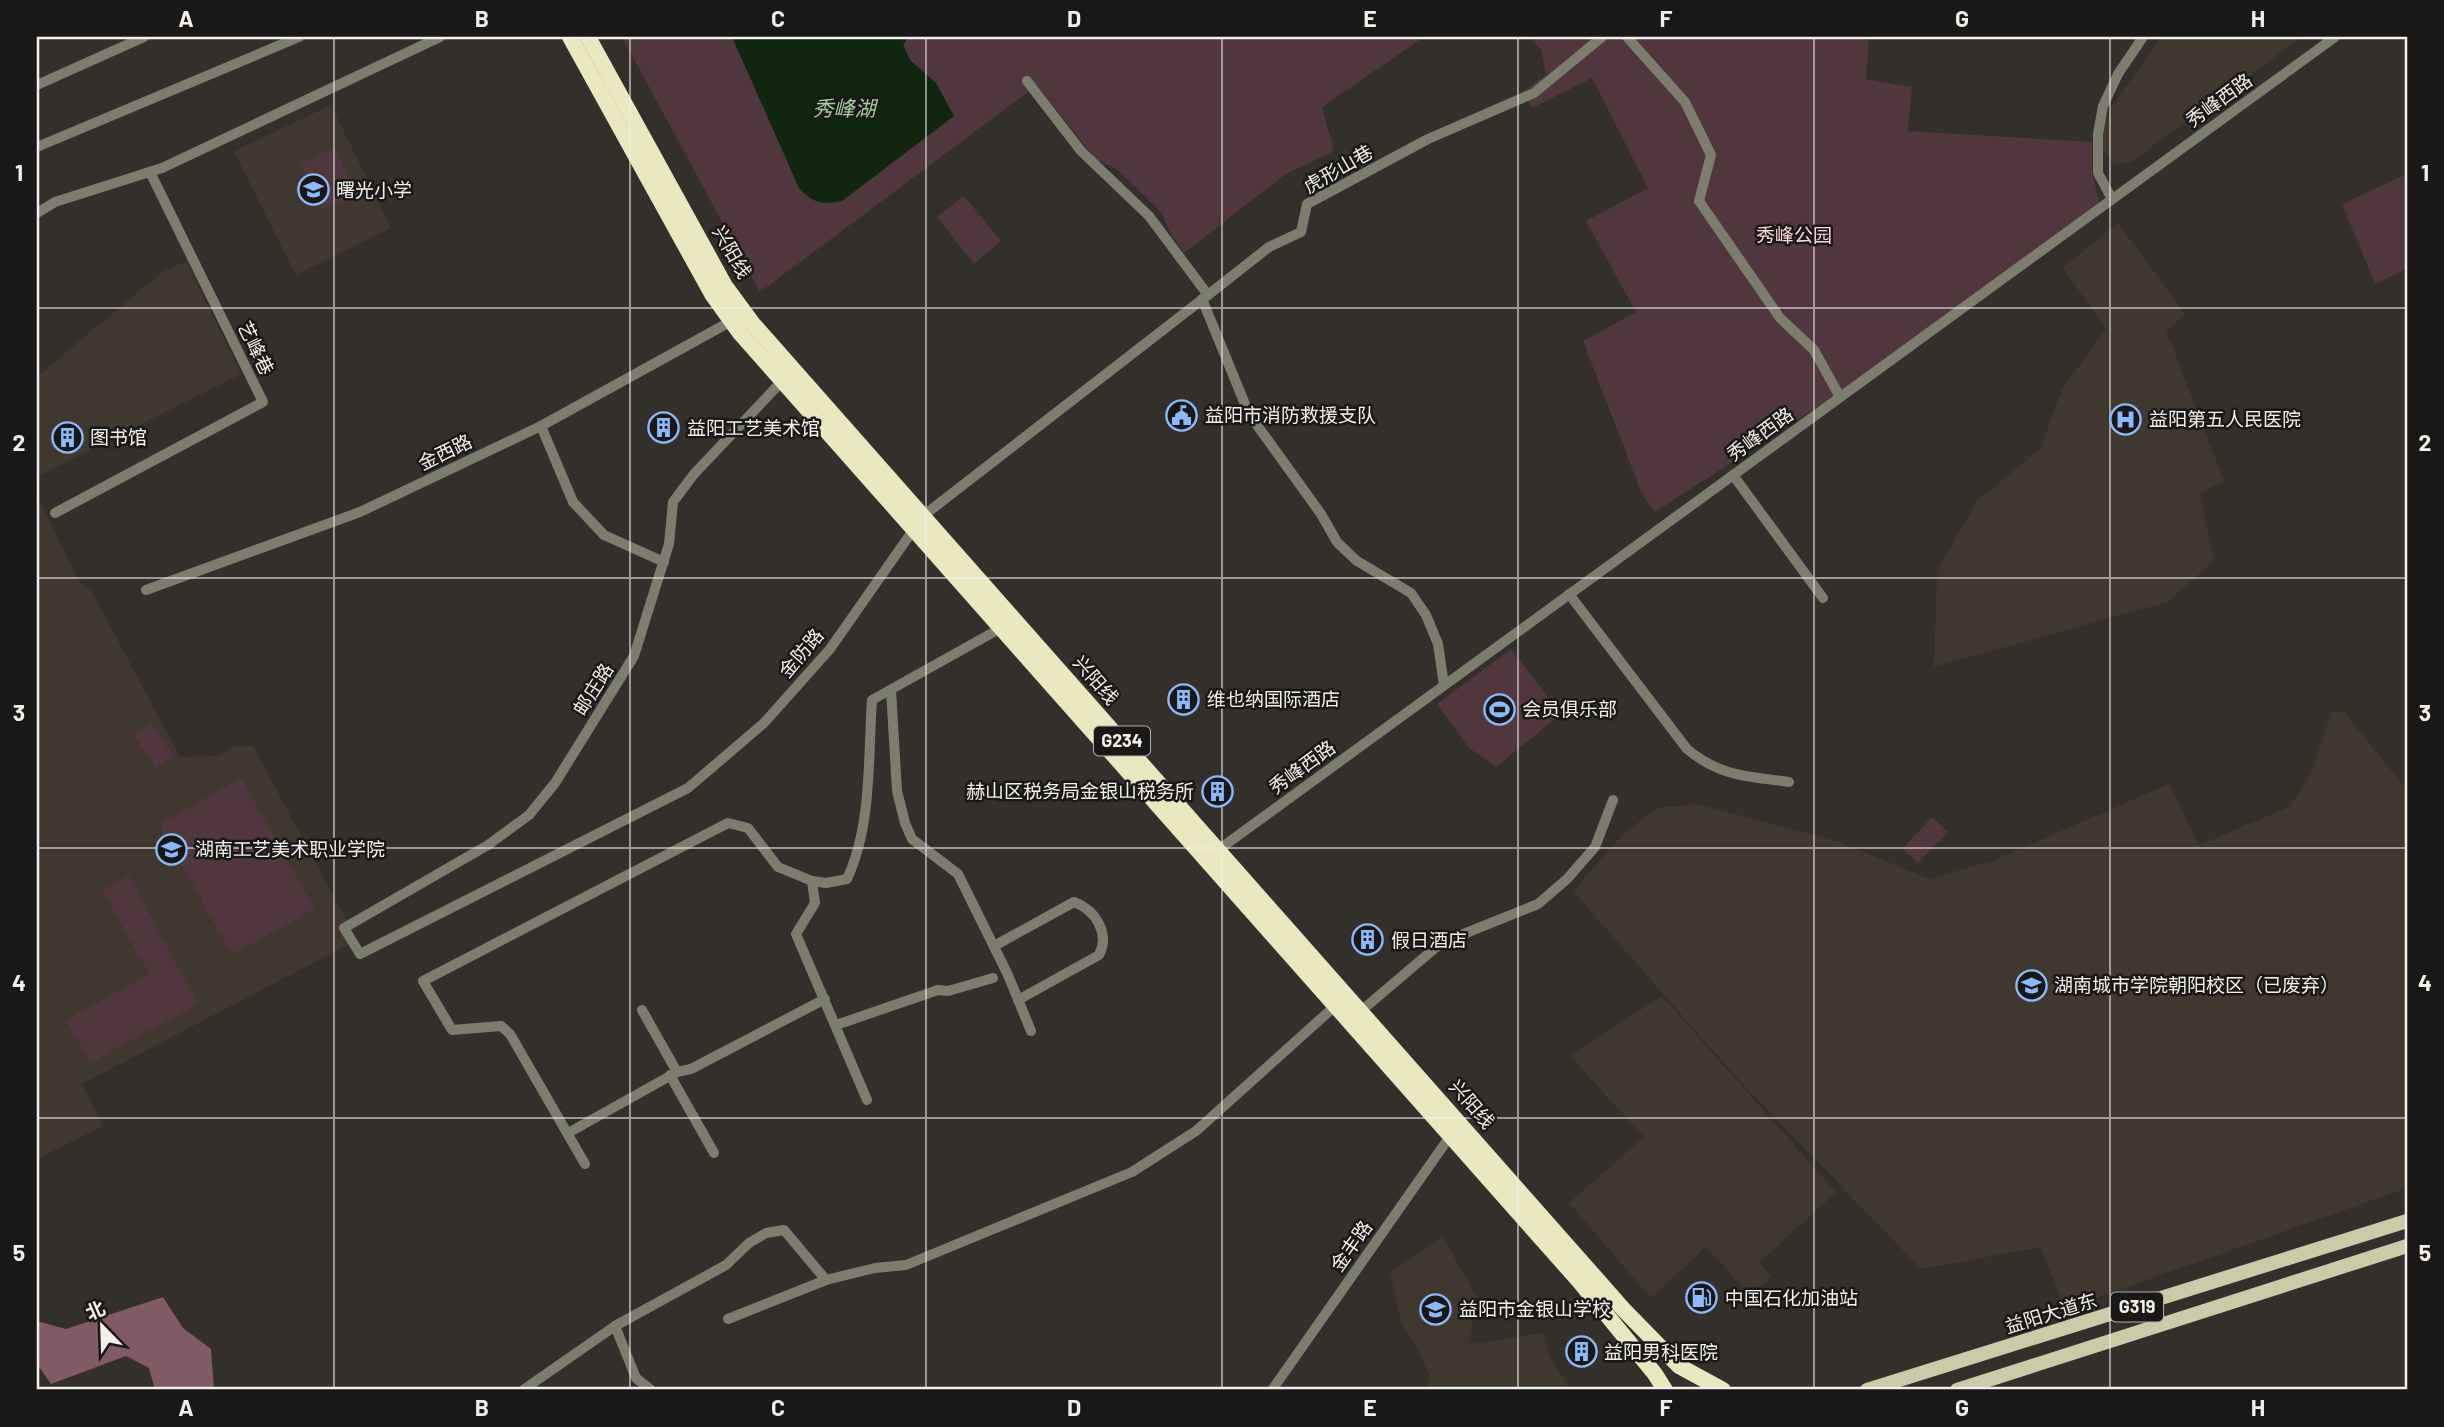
<svg xmlns="http://www.w3.org/2000/svg" width="2444" height="1427" font-family="Barlow,'Noto Sans SC',sans-serif">
	<style>
		.built { fill: #40382e }
		.green { fill: #4f373d }
		.forest { fill: #805a64 }
		.water { fill: #11260e }
		.lines { fill: none; stroke-linecap: round; stroke-linejoin: round }
		.minor { stroke: #7d7d6d; stroke-width: 10 }
		.major { stroke: #cbcaa9; stroke-width: 14 }
		.highway { stroke: #e9e8c1; stroke-width: 16 }
		.grid { fill: none; stroke: #f2efec; stroke-width: 2; stroke-opacity: 0.55 }
		.labels { text-anchor: middle; stroke-width: 5; stroke-linejoin: round; paint-order: stroke }
		.shield { fill: #1a1816; stroke: #b1aeac; stroke-width: 2 }
		.shield-label { font-size: 18px; font-weight: bold; fill: #f2efec }
		.street-label { font-size: 19px; fill: #f2efec; stroke: #1a1816 }
		.poi-label { font-size: 19px; fill: #f2efec; stroke: #1a1816; text-anchor: start }
		.park-label { font-size: 19px; fill: #ffd5df; stroke: #1a1816 }
		.water-label { font-size: 21px; font-style: italic; fill: #a3ce9d; stroke: #1a1816 }
		.neatline { fill: none; stroke: #f2efec; stroke-width: 2.5 }
		.grid-label { font-size: 23px; text-anchor: middle; font-weight: bold; fill: #f2efec }
	</style>
	<rect width="100%" height="100%" fill="#332f2b"/>
	<g class="built">
		<polygon points="2161,37 2302,37 2131,162 2115,164 2103,151 2102,128 2111,108"/>
		<polygon points="331,105 391,228 296,275 234,151"/>
		<polygon points="2118,223 2186,315 2166,330 2224,481 2200,493 2214,561 2167,602 1934,667 1937,571 1977,501 2040,449 2062,389 2106,329 2063,268"/>
		<polygon points="186,261 241,374 37,477 37,377 162,272"/>
		<polygon points="37,496 79,581 92,592 180,757 219,756 235,746 253,746 357,940 82,1084 103,1126 37,1159"/>
		<polygon points="2332,711 2344,712 2407,790 2407,1188 2065,1309 2041,1247 1921,1269 1737,1078 1573,891 1624,833 1658,808 1697,804 1840,842 1929,879 1995,860 2169,784 2199,845 2289,807 2310,775"/>
		<polygon points="1662,996 1836,1192 1759,1263 1772,1277 1751,1296 1706,1247 1651,1298 1569,1203 1644,1137 1570,1056"/>
		<polygon points="1443,1237 1476,1296 1470,1344 1544,1333 1549,1356 1572,1390 1429,1390 1429,1374 1419,1351 1401,1322 1390,1271"/>
	</g>
	<g class="green">
		<polygon points="622,37 1424,37 1322,107 1334,151 1286,174 1184,253 1170,233 1162,213 1117,169 1096,160 1037,85 760,292"/>
		<polygon points="1529,37 1869,37 1866,79 1912,87 1908,131 2092,142 2092,171 2099,203 1842,391 1655,512 1642,494 1583,341 1636,312 1586,221 1648,188 1592,78 1532,108 1522,92 1546,75 1541,50"/>
		<polygon points="333,147 357,195 323,210 300,164"/>
		<polygon points="2407,174 2407,269 2375,284 2342,204"/>
		<polygon points="964,196 1001,241 974,264 937,217"/>
		<polygon points="1511,649 1561,714 1496,767 1469,748 1437,704"/>
		<polygon points="151,723 173,756 156,768 134,735"/>
		<polygon points="241,778 315,909 232,955 159,824"/>
		<polygon points="1932,817 1948,832 1918,863 1902,849"/>
		<polygon points="129,876 198,1004 90,1063 66,1020 149,974 102,890"/>
	</g>
	<polygon class="forest" points="163,1297 183,1328 211,1349 214,1390 155,1390 149,1368 126,1356 51,1384 37,1364 37,1321 66,1329"/>
	<path class="water" d="M732,37H908L903,45L910,60L936,83L954,116L842,201C822,205 813,203 799,188Z"/>
	<g class="lines">
		<g class="minor">
			<polyline points="1627,37 1685,102 1711,155 1699,201 1780,318 1814,350 1840,397"/>
			<polyline points="1027,81 1081,151 1149,216 1208,295 1269,247 1301,232 1307,204 1428,139 1534,93 1602,37"/>
			<polyline points="37,85 144,37"/>
			<polyline points="37,147 299,37"/>
			<polyline points="2112,199 2098,173 2098,134 2103,106 2118,74 2143,37"/>
			<polyline points="37,213 55,202 162,168 440,37"/>
			<polyline points="1202,299 1249,414 1321,514 1337,542 1357,561 1411,593 1426,615 1438,644 1444,685"/>
			<polyline points="785,378 694,474 673,502 669,544 634,656 555,783 529,815 488,845 344,928 360,954 688,788 764,723 830,649 923,516 1208,295"/>
			<polyline points="541,426 573,502 604,535 664,562"/>
			<polyline points="1733,475 1823,598"/>
			<polyline points="55,513 263,402 150,172"/>
			<polyline points="146,590 360,512 541,426 737,318"/>
			<path d="M1569,594L1687,749C1721,777 1747,776 1789,782"/>
			<polyline points="891,690 897,791 905,823 912,839 958,874 1008,975 1031,1031"/>
			<polyline points="1214,853 2335,37"/>
			<polyline points="812,881 815,903 796,934 867,1100"/>
			<path d="M994,946L1074,902C1096,910 1110,934 1099,955L1018,1000"/>
			<polyline points="642,1010 677,1072"/>
			<polyline points="1361,1011 1441,943 1538,904 1567,879 1595,847 1613,800"/>
			<polyline points="836,1025 938,990 948,991 993,978"/>
			<polyline points="670,1075 714,1153"/>
			<polyline points="568,1133 677,1072 691,1069 825,999"/>
			<path d="M585,1164L510,1034L501,1026L452,1030L423,981L728,823L748,828L778,867L812,881L826,883L847,879C872,826 868,758 872,700L1001,628"/>
			<polyline points="728,1319 826,1280"/>
			<polyline points="615,1326 636,1378 651,1390"/>
			<polyline points="523,1390 615,1326 726,1265 749,1243 766,1233 784,1230 826,1280 875,1268 906,1265 1132,1172 1196,1131 1335,1006"/>
			<polyline points="1272,1390 1453,1132"/>
		</g>
		<g class="major">
			<polyline points="1867,1390 2407,1221"/>
			<polyline points="1957,1390 2407,1246"/>
		</g>
		<g class="highway">
			<polyline points="570,37 712,294 740,333 1579,1281 1655,1374 1665,1390"/>
			<polyline points="588,37 725,286 753,324 1624,1310 1679,1366 1723,1390"/>
		</g>
	</g>
	<path class="grid" d="M334,37V1390M630,37V1390M926,37V1390M1222,37V1390M1518,37V1390M1814,37V1390M2110,37V1390M37,308H2407M37,578H2407M37,848H2407M37,1118H2407"/>
	<defs>
		<symbol id="school-ring" viewBox="-11 -11 22 22"><circle r="9.5" fill="#1a1816" stroke="#8abafc" stroke-width="1.5"/><path d="M0-5L7-2L0 1L-7-2ZM-4 1L0 2.5L4 1V4Q0 6-4 4Z" fill="#8abafc"/></symbol>
		<symbol id="civic-ring" viewBox="-11 -11 22 22"><circle r="9.5" fill="#1a1816" stroke="#8abafc" stroke-width="1.5"/><path d="M-.6-6.5H3V-4.5H.6V-3L4-1V1h2V6H-6V1h2V-1L-.6-3ZM-1.2 2.5V6h2.4V2.5Z" fill="#8abafc"/></symbol>
		<symbol id="hospital-ring" viewBox="-11 -11 22 22"><circle r="9.5" fill="#1a1816" stroke="#8abafc" stroke-width="1.5"/><path d="M-5-5h3v3.5h4V-5h3V5h-3V1.5h-4V5h-3Z" fill="#8abafc"/></symbol>
		<symbol id="building-ring" viewBox="-11 -11 22 22"><circle r="9.5" fill="#1a1816" stroke="#8abafc" stroke-width="1.5"/><path d="M-4-6H4V6H1V3H-1V6H-4ZM-2.5-4.3h1.7v1.8h-1.7ZM.8-4.3h1.7v1.8H.8ZM-2.5-1h1.7V.8h-1.7ZM.8-1h1.7V.8H.8Z" fill="#8abafc"/></symbol>
		<symbol id="stadium-ring" viewBox="-11 -11 22 22"><circle r="9.5" fill="#1a1816" stroke="#8abafc" stroke-width="1.5"/><path d="M0-5a6.5 5 0 1 0 0 10a6.5 5 0 1 0 0-10ZM-3.5-1.8h7v3.6h-7Z" fill="#8abafc"/></symbol>
		<symbol id="university-ring" viewBox="-11 -11 22 22"><circle r="9.5" fill="#1a1816" stroke="#8abafc" stroke-width="1.5"/><path d="M0-5L7-2L0 1L-7-2ZM-4 1L0 2.5L4 1V4Q0 6-4 4Z" fill="#8abafc"/></symbol>
		<symbol id="fuel-ring" viewBox="-11 -11 22 22"><circle r="9.5" fill="#1a1816" stroke="#8abafc" stroke-width="1.5"/><path d="M-5.5-6h7V0h2V4h1.3V-2.5L3-4.5l.8-.8L6-3V5H2.5V1h-1V6h-7ZM-4.2-4.7v3.2H.2V-4.7Z" fill="#8abafc"/></symbol>
	</defs>
	<g fill-rule="evenodd">
		<use href="#school-ring" x="296" y="172" width="35" height="35"/>
		<use href="#civic-ring" x="1164" y="398" width="35" height="35"/>
		<use href="#hospital-ring" x="2108" y="402" width="35" height="35"/>
		<use href="#building-ring" x="646" y="410" width="35" height="35"/>
		<use href="#building-ring" x="50" y="420" width="35" height="35"/>
		<use href="#building-ring" x="1166" y="682" width="35" height="35"/>
		<use href="#stadium-ring" x="1482" y="692" width="35" height="35"/>
		<use href="#building-ring" x="1200" y="774" width="35" height="35"/>
		<use href="#university-ring" x="154" y="832" width="35" height="35"/>
		<use href="#building-ring" x="1350" y="922" width="35" height="35"/>
		<use href="#school-ring" x="2014" y="968" width="35" height="35"/>
		<use href="#fuel-ring" x="1684" y="1280" width="35" height="35"/>
		<use href="#school-ring" x="1418" y="1292" width="35" height="35"/>
		<use href="#building-ring" x="1564" y="1334" width="35" height="35"/>
	</g>
	<g class="labels">
		<g class="shield">
			<rect x="1094" y="726.5" width="56" height="29" rx="5"/>
			<rect x="2111" y="1292.5" width="52" height="29" rx="5"/>
		</g>
		<g class="shield-label">
			<text x="1122" y="747">G234</text>
			<text x="2137" y="1313">G319</text>
		</g>
		<g class="street-label">
			<text transform="translate(2219 100) rotate(-36)" y="7">秀峰西路</text>
			<text transform="translate(1338 169) rotate(-30)" y="7">虎形山巷</text>
			<text transform="translate(732 252) rotate(60)" y="7">兴阳线</text>
			<text transform="translate(256 348) rotate(64)" y="7">艺峰巷</text>
			<text transform="translate(1760 434) rotate(-36)" y="7">秀峰西路</text>
			<text transform="translate(445 452) rotate(-26)" y="7">金西路</text>
			<text transform="translate(801 653) rotate(-50)" y="7">金防路</text>
			<text transform="translate(1096 680) rotate(49)" y="7">兴阳线</text>
			<text transform="translate(593 689) rotate(-58)" y="7">邮庄路</text>
			<text transform="translate(1302 767) rotate(-36)" y="7">秀峰西路</text>
			<text transform="translate(1472 1104) rotate(49)" y="7">兴阳线</text>
			<text transform="translate(1351 1246) rotate(-55)" y="7">金丰路</text>
			<text transform="translate(2051 1313) rotate(-17)" y="7">益阳大道东</text>
		</g>
		<g class="poi-label">
			<text x="336" y="197">曙光小学</text>
			<text x="1205" y="422">益阳市消防救援支队</text>
			<text x="2149" y="426">益阳第五人民医院</text>
			<text x="687" y="435">益阳工艺美术馆</text>
			<text x="90" y="444">图书馆</text>
			<text x="1207" y="706">维也纳国际酒店</text>
			<text x="1522" y="716">会员俱乐部</text>
			<text x="1194" y="798" text-anchor="end">赫山区税务局金银山税务所</text>
			<text x="195" y="856">湖南工艺美术职业学院</text>
			<text x="1391" y="947">假日酒店</text>
			<text x="2054" y="992">湖南城市学院朝阳校区（已废弃）</text>
			<text x="1725" y="1305">中国石化加油站</text>
			<text x="1459" y="1316">益阳市金银山学校</text>
			<text x="1604" y="1359">益阳男科医院</text>
		</g>
		<g class="park-label">
			<text x="1794" y="242">秀峰公园</text>
		</g>
		<g class="water-label">
			<text x="844" y="116">秀峰湖</text>
		</g>
	</g>
	<rect width="2444" height="1427" fill="none" stroke="#1a1816" stroke-width="77"/>
	<g transform="translate(102 1326) rotate(337)" stroke="#1a1816" stroke-width="5" paint-order="stroke">
	<path d="M0-5L12 26L0 18L-12 26Z" fill="#f2efec"/>
	<text y="-10" font-size="19" font-weight="bold" text-anchor="middle" fill="#f2efec">北</text>
	</g>
	<rect x="38" y="38" width="2368" height="1350" class="neatline"/>
	<g class="grid-label">
		<text x="186" y="27">A</text>
		<text x="482" y="27">B</text>
		<text x="778" y="27">C</text>
		<text x="1074" y="27">D</text>
		<text x="1370" y="27">E</text>
		<text x="1666" y="27">F</text>
		<text x="1962" y="27">G</text>
		<text x="2258" y="27">H</text>
		<text x="19" y="181">1</text>
		<text x="2425" y="181">1</text>
		<text x="19" y="451">2</text>
		<text x="2425" y="451">2</text>
		<text x="19" y="721">3</text>
		<text x="2425" y="721">3</text>
		<text x="19" y="991">4</text>
		<text x="2425" y="991">4</text>
		<text x="19" y="1261">5</text>
		<text x="2425" y="1261">5</text>
		<text x="186" y="1416">A</text>
		<text x="482" y="1416">B</text>
		<text x="778" y="1416">C</text>
		<text x="1074" y="1416">D</text>
		<text x="1370" y="1416">E</text>
		<text x="1666" y="1416">F</text>
		<text x="1962" y="1416">G</text>
		<text x="2258" y="1416">H</text>
	</g>
</svg>
